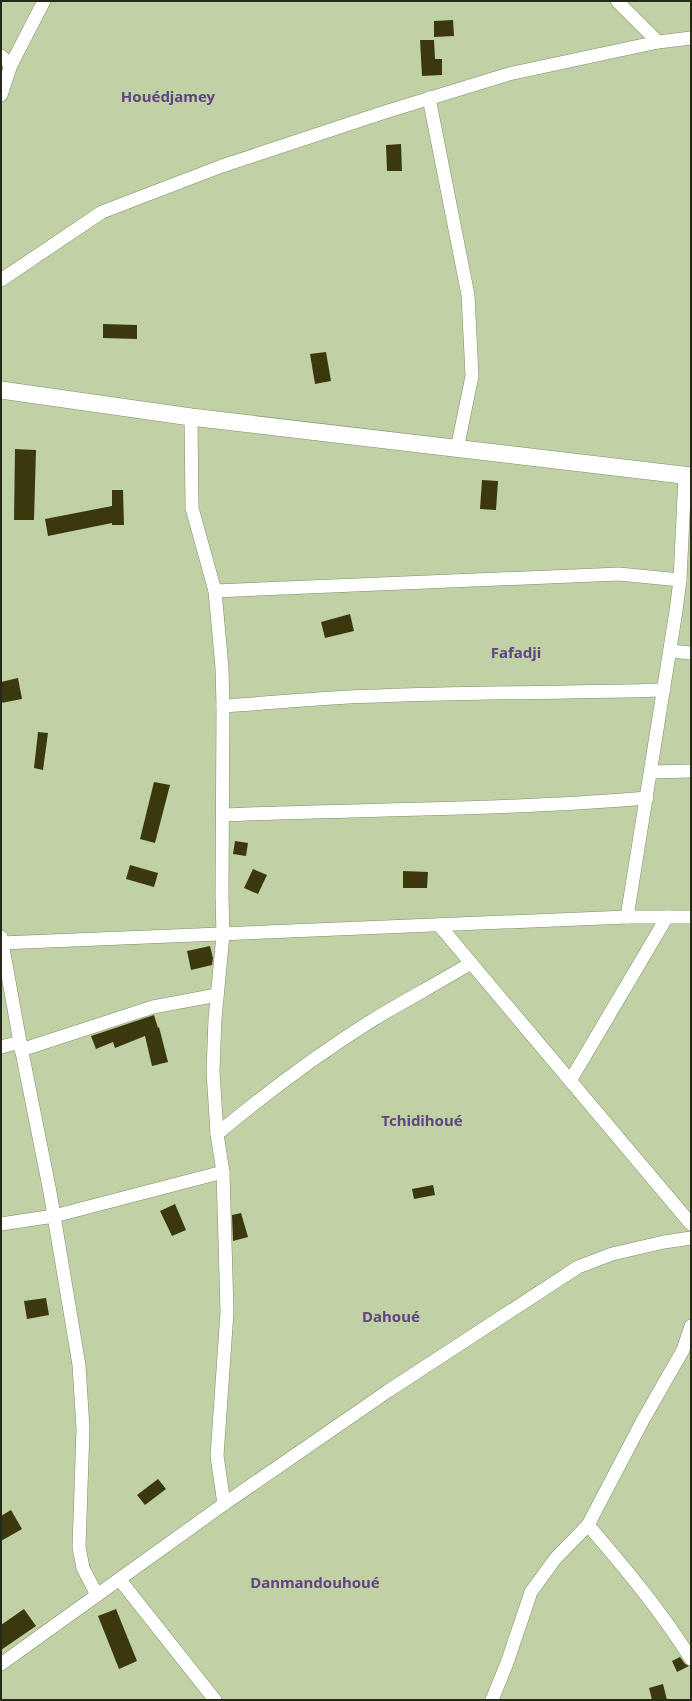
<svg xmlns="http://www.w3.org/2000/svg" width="692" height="1701" font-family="'Noto Sans',sans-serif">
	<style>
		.building { fill: #3c380d }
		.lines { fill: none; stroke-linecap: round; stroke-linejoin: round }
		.minor-casing { stroke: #7e8c64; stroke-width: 14 }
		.major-casing { stroke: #7e8c64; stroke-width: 18 }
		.minor { stroke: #fff; stroke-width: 13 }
		.major { stroke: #fff; stroke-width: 17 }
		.labels { text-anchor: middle; stroke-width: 4; stroke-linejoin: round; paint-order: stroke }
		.quarter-label { font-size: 15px; font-weight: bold; fill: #614581; stroke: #c1d1a6 }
	</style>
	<rect width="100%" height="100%" fill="#c1d1a6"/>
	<g class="building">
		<polygon points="453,20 454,36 434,37 434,21"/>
		<polygon points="420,40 434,40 435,59 442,59 442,75 422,76"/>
		<polygon points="401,144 402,171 387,171 386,145"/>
		<polygon points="103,324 137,325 137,339 103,338"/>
		<polygon points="326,352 331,381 315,384 310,354"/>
		<polygon points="15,449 36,450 34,520 14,520"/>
		<polygon points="482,480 498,481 496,510 480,509"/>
		<polygon points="112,490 123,490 124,525 112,525 112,523 48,536 45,519 112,506"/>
		<polygon points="350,614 354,631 325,638 321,622"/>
		<polygon points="18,678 22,699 1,703 1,682"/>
		<polygon points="38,732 48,733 43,770 34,768"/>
		<polygon points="154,782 170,785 155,843 140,839"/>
		<polygon points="235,841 248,843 246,856 233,854"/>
		<polygon points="130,865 158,873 154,887 126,879"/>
		<polygon points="253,869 267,875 258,894 244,888"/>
		<polygon points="403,871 428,872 427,888 403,888"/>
		<polygon points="210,946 213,958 212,965 191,970 187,951"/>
		<polygon points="154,1015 158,1028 159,1027 168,1062 152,1066 145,1036 115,1048 113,1042 96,1049 91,1036"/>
		<polygon points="433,1185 435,1195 414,1199 412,1189"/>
		<polygon points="175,1204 186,1230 172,1236 160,1211"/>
		<polygon points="241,1213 248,1237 233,1241 232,1215"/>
		<polygon points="46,1298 49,1315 27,1319 24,1301"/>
		<polygon points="158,1479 166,1489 145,1505 137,1495"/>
		<polygon points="11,1510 22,1529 1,1541 1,1516"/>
		<polygon points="24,1609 36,1626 1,1650 1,1625"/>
		<polygon points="116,1609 137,1661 119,1669 98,1616"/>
		<polygon points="680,1657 685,1664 689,1666 677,1672 672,1661"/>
		<polygon points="663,1684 667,1700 652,1700 649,1688"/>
	</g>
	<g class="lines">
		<defs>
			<g id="minor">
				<polyline points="617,1 658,42"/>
				<polyline points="1,56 11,65"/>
				<polyline points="1,95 11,65 44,1"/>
				<polyline points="429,98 468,295 472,376 457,449"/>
				<polyline points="1,280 102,212 222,166 385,112 509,74 658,42 691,38"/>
				<polyline points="191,417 192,508 215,591 222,668 223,706 222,896 223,935 215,1019 213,1071 217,1134 223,1172 227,1312 217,1456 224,1504"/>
				<polyline points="215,591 619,574 680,580"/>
				<polyline points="670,651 691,653"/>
				<path d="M223,706C274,703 326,697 377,696C473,692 569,693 664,690"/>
				<polyline points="651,772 691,771"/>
				<path d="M223,815C365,809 506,810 647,798"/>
				<polyline points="627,917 676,611 680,580 685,475"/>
				<polyline points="439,925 691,1224"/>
				<polyline points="1,937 20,1042 50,1192 79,1365 83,1429 79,1547 83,1568 97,1595"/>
				<polyline points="1,943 627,917 691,917"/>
				<polyline points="1,1047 20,1042"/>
				<polyline points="21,1050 153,1007 217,995"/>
				<polyline points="570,1081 667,917"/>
				<path d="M217,1134C266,1093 317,1055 371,1021C404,1001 438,983 471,963"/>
				<polyline points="1,1224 54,1216 223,1172"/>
				<path d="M588,1525C625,1568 661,1611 691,1659"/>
				<polyline points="120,1580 215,1700"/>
				<polyline points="1,1664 224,1504 388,1391 578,1267 612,1254 664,1242 691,1238"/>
				<polyline points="492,1700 507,1663 531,1592 555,1559 588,1525 643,1420 683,1350 691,1326"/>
			</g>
			<polyline id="major" points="1,390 191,417 691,476"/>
		</defs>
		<use href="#minor" class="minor-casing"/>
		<use href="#major" class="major-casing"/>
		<use href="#minor" class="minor"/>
		<use href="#major" class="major"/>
	</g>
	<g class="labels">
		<g class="quarter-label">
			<text x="168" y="102">Houédjamey</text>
			<text x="516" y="658">Fafadji</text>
			<text x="422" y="1126">Tchidihoué</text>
			<text x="391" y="1322">Dahoué</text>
			<text x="315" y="1588">Danmandouhoué</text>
		</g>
	</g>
	<rect width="692" height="1701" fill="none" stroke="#242919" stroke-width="4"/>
</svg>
